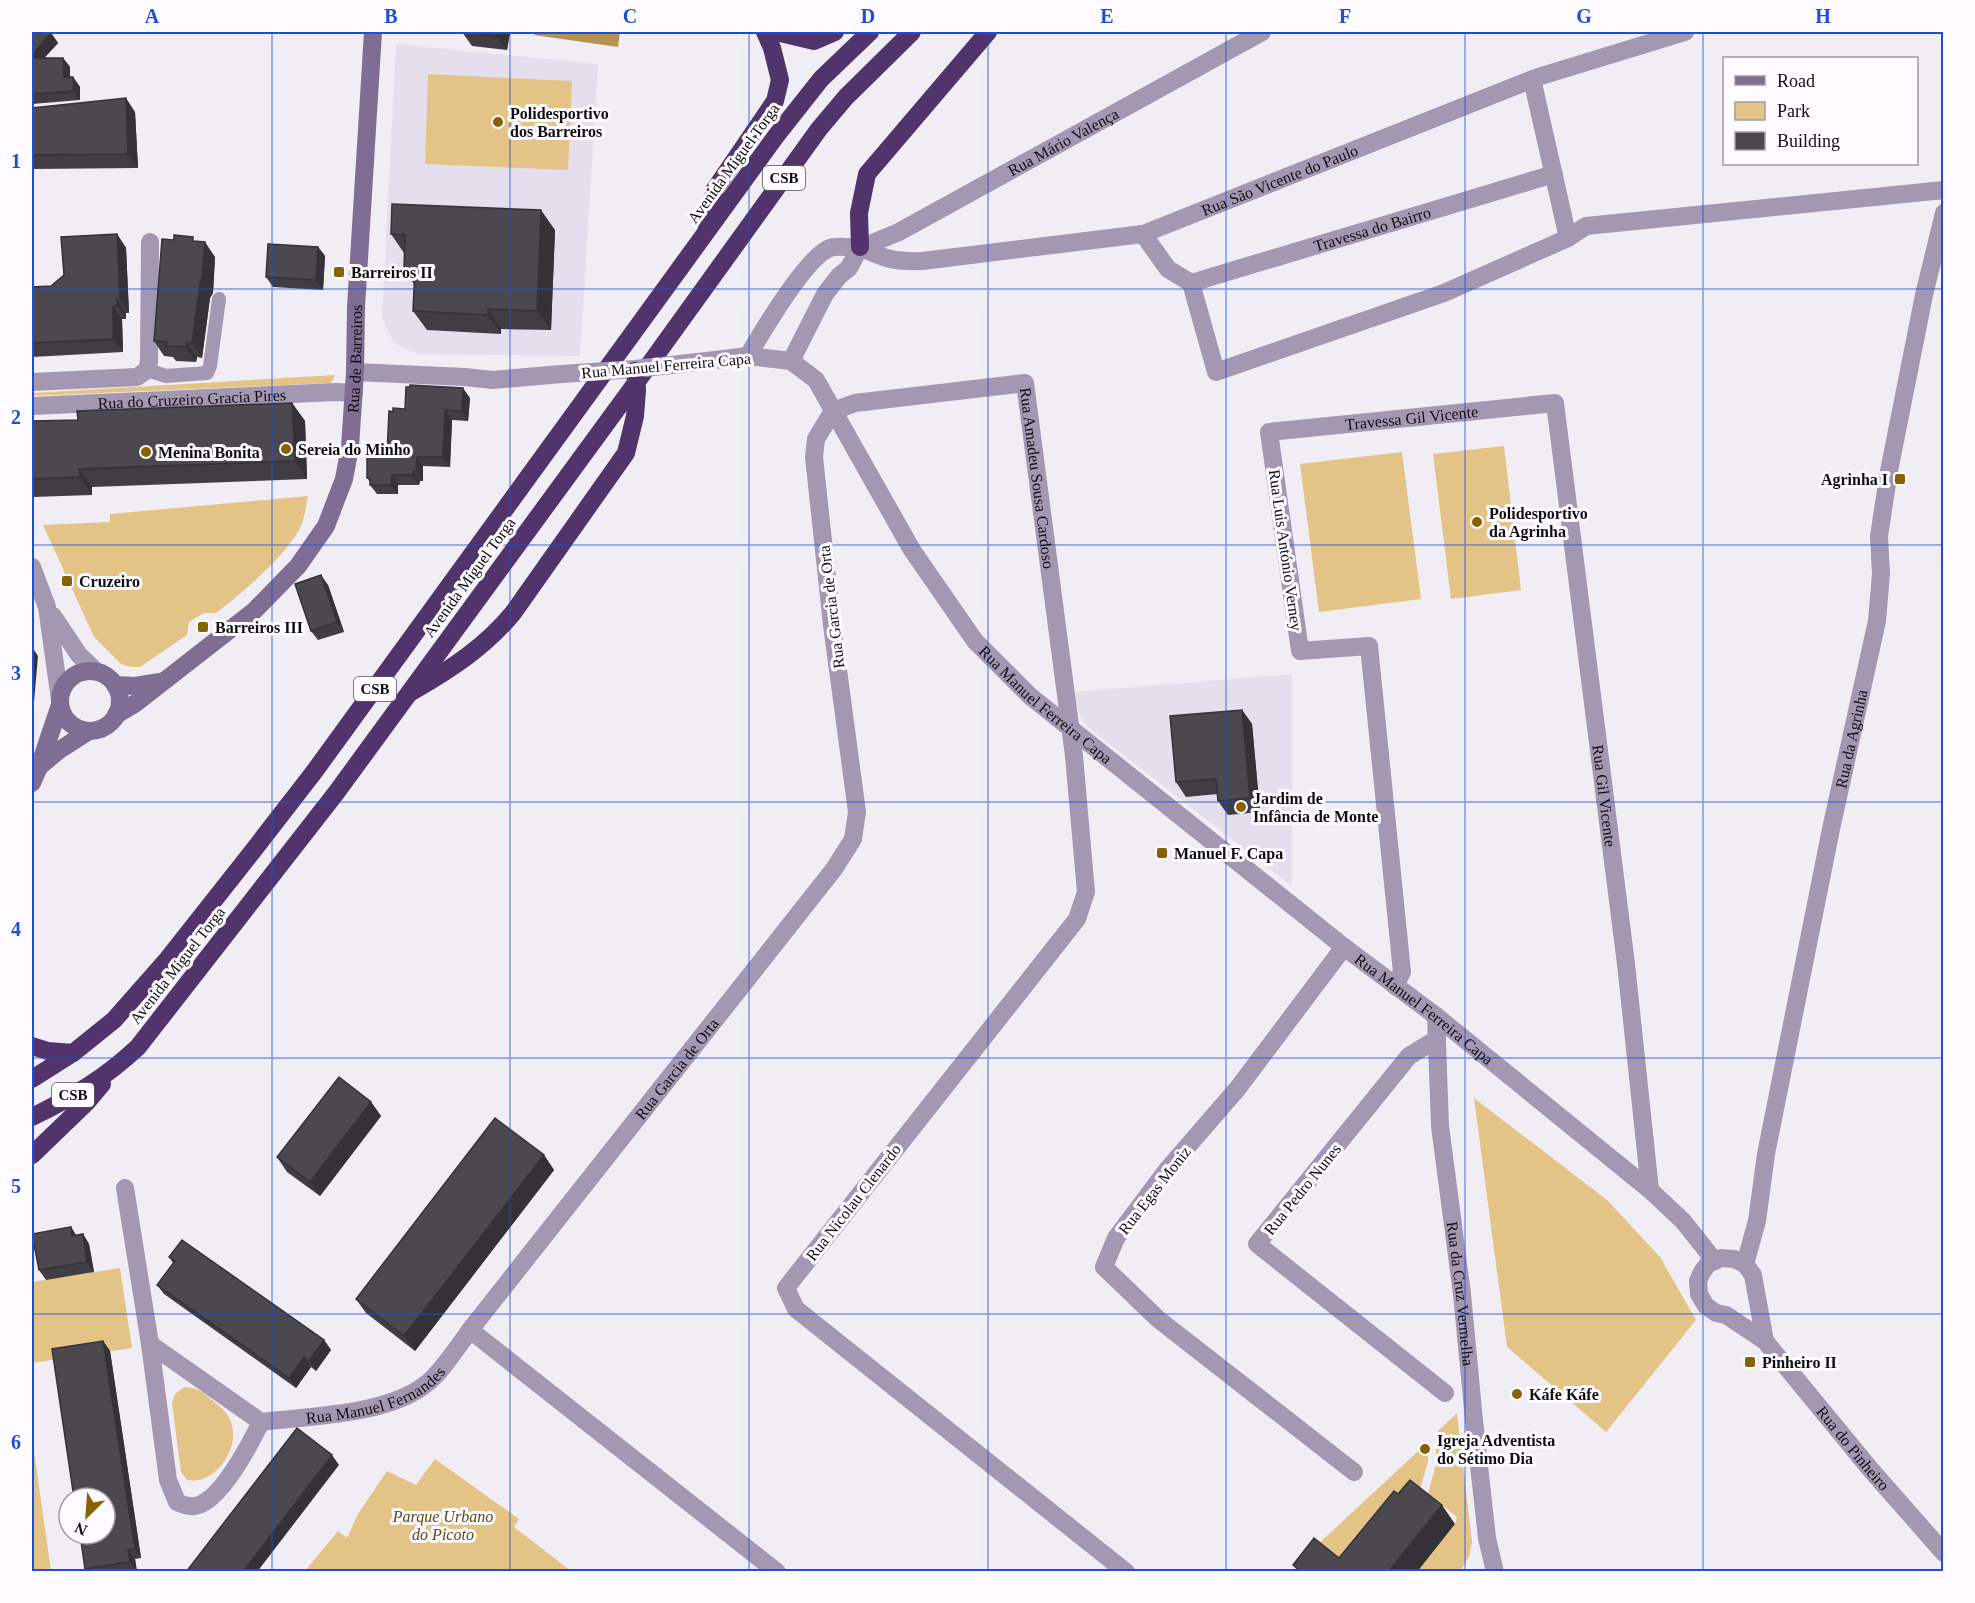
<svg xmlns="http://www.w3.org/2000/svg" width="1975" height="1603" font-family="Georgia,serif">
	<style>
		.built { fill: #e5deed }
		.green { fill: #e3c486 }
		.water { fill: #b49350 }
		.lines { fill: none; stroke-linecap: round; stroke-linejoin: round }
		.lane { stroke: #a497b2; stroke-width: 14 }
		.street { stroke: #a497b2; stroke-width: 18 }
		.secondary { stroke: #806d94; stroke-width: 18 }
		.highway { stroke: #51346b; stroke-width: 18 }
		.street-bridge { stroke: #a497b2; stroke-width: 18 }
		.highway-bridge { stroke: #51346b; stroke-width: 18 }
		.wall { fill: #403e44 }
		.shaded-wall { fill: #343237 }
		.building { fill: #4b484f; stroke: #343237; stroke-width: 1.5 }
		.grid { fill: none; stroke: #1d4ed8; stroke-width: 1.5; stroke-opacity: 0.55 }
		.poi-dot { fill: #876300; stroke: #fdfbff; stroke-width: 2 }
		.labels { text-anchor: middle; stroke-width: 6; stroke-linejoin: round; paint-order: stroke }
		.shield { fill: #fdfbff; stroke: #565558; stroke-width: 1.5 }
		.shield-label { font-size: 15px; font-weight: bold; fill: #0f0e10 }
		.poi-label { font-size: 16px; font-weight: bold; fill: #0f0e10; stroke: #fdfbff; text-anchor: start }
		.street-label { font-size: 16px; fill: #0f0e10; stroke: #fdfbff }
		.park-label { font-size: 16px; font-style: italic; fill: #5e4712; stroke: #fdfbff }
		.neatline { fill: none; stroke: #1d4ed8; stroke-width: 2 }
		.grid-label { font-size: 20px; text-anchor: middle; font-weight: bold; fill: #1d4ed8 }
	</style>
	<rect width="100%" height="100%" fill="#f1edf5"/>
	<g class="built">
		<polygon points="396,44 598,64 580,356 418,354 394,343 382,318"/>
		<polygon points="1292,674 1292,886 1090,729 1081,719 1072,692"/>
	</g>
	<g class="green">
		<polygon points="428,74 572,81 568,170 425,164"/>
		<polygon points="335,375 331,383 32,396 32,393"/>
		<polygon points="1504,446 1521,590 1451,599 1433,454"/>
		<polygon points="1402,452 1421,599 1319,612 1300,464"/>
		<path d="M308,496C306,505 305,515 302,523C292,551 240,595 216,613H204L189,622L187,635L140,667H131L121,664L94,637L43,525L110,522V514Z"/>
		<polygon points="1474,1098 1607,1200 1660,1257 1696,1320 1606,1432 1507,1347"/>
		<polygon points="120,1268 132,1348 32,1363 32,1282"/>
		<path d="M184,1387C196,1387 203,1392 212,1400C221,1407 229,1414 232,1425C239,1450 214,1486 187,1480L181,1472L172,1403L175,1394Z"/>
		<polygon points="1457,1413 1472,1542 1469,1557 1460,1571 1417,1572 1455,1524 1457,1517 1428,1494 1436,1464 1436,1433"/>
		<polygon points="32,1437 51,1571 32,1571"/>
		<polygon points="1428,1442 1428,1461 1419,1493 1357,1571 1315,1547"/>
		<polygon points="435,1459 519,1519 514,1527 571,1571 305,1571 338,1531 347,1538 358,1514 387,1471 416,1485"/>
	</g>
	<polygon class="water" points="535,32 620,32 618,47 534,35"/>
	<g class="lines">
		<polyline class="lane" points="147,370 166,376 207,373 210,366 219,299"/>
		<g class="street">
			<polyline points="1143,234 1168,269 1191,283 1216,372 1444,293 1568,238 1532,79"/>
			<polyline points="1568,238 1586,226 1944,190"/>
			<path id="s1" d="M860,247C884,259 896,262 922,261L1143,234L1538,77L1685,32"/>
			<path id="s2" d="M1191,283L1554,174"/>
			<path id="s3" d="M748,356C762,332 806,257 830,248C838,245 849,248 858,247C871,245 885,237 897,233L1262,32"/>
			<polyline points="791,361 825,294 839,276 849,268 860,247"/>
			<path id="s4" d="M698,362L748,356L791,361L816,380L912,550L975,641L1030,696L1344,947L1436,1016L1650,1190L1683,1221L1714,1260"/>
			<polyline points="355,372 465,377 492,380 562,374"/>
			<polyline points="32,382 137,377 147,370 149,362 150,242"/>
			<path id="s5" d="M32,406L336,392L354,393"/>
			<polyline points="32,567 47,607 60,700"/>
			<polyline points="53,616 79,655 96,671"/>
			<polyline points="1344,947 1238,1088 1167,1170 1116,1238 1104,1267 1158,1319 1354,1472"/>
			<path id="s6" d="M1395,986L1402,972L1369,646L1300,651L1269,432L1555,403L1626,964L1650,1190"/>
			<path id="s7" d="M1436,1016L1440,1126L1462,1294L1474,1420L1487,1538L1495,1572"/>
			<polyline points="1437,1039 1409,1056 1257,1244 1445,1393"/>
			<polyline points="125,1188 150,1344"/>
			<path id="s8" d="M1745,1264L1757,1221L1766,1154L1831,829L1877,621L1881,574L1879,536L1889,471L1924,295L1944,213"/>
			<path id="s9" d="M1765,1341L1753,1275L1745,1264L1734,1259L1721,1258L1708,1264L1702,1272L1698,1281L1699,1294L1706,1306L1716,1313L1726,1315L1765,1341L1871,1470L1944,1553"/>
			<path id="s10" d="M261,1422C250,1444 221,1501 195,1506C188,1507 183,1505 177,1502L168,1480L150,1344L261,1422C309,1416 388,1415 426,1384C440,1374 459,1345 470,1330"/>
			<path id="s11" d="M777,1572L470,1330L834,869L853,839L857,812L832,625L814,457L816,439L833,411L855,403L1025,383L1074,756L1086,892L1077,919L786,1288L796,1309L1126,1572"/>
		</g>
		<g class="secondary">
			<circle cx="90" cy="701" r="30"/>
			<polyline points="115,685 135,686 160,682"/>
			<path id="s12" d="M116,715L136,703L254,611L298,566L326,526L344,479L350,447L355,372L356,307L373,32"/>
			<polyline points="40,766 58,751 89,731"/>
			<polyline points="32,783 39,767 60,705"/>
		</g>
		<g class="highway">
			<polyline points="776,32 814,41 835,32"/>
			<polyline points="707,227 715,189 775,101 780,80 772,48 765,32"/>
			<polyline points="860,247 859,213 867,174 988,32"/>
			<path d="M413,691C451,669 485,647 513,613L626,453L635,416L637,390"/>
			<polyline points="32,1046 48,1051 73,1053"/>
			<polyline points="32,1079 73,1053 114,1020 166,961 256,847 314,772 776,136 821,79 870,32"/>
			<path d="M32,1117C73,1097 105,1078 138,1047L336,793L641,376L819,129L846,97L912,32"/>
			<polyline points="32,1155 87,1102 102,1084"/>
		</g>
		<polyline class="street-bridge" points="562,374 635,369 698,362"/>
		<polyline class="highway-bridge" points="635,371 637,390"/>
	</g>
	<g class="wall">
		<polygon points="32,32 51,33 58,43 44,58 63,58 70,67 70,77 73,77 80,87 80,100 32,104"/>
		<polygon points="462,32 510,32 507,50 472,46"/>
		<polygon points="32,108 135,112 138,168 32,169"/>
		<polygon points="555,230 551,330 501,329 501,334 427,330 413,311 414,284 404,269 404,253 391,234"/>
		<polygon points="117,234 126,248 129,313 126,313 126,319 122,319 123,352 32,357 32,287 51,286"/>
		<polygon points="196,241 215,257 213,293 210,298 202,358 197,357 196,362 176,361 173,357 164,356 154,341"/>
		<polygon points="318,247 325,256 323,290 273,287 266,277"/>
		<polygon points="470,398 468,421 452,420 450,467 423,466 423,481 420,481 419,485 398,485 398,494 377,494 370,485 370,482 367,478 370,458 387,455 393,412 405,409"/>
		<polygon points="292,403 305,421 307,479 92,487 92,495 33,497 32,494 32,421 78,420"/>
		<polygon points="328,585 344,632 318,640 311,631"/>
		<polygon points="1242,710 1252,724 1260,812 1228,815 1218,801 1218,794 1186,797 1176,782"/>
		<polygon points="371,1102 381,1116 320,1196 287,1172 277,1157"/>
		<polygon points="544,1155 554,1170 415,1351 366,1313 356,1299"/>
		<polygon points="71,1227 76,1235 83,1234 89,1244 94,1272 46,1280 39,1270"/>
		<polygon points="169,1257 324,1340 331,1350 316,1371 311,1367 296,1388 164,1294 157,1285 173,1263"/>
		<polygon points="103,1341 110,1351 141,1558 135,1559 137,1572 87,1572 85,1569"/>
	</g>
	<g class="shaded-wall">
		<polygon points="498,32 510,32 507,50 497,36"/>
		<polygon points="51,33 58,43 38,65 32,55"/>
		<polygon points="63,58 70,67 70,86 64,77"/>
		<polygon points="73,77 80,87 80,100 74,91"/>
		<polygon points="126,98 135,112 138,168 128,154"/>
		<polygon points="541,210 555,230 551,330 537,311"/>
		<polygon points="117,234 126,248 129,313 120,299"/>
		<polygon points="205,242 215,257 213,293 210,298 202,358 192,343"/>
		<polygon points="318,247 325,256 323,290 316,280"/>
		<polygon points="117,299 126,313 126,319 117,306"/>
		<polygon points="113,306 122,319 123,352 113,339"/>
		<polygon points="488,309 501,329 501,334 488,315"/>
		<polygon points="187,343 197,357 196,362 186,347"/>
		<polygon points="463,388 470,398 468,421 462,411"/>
		<polygon points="292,403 305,421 307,479 295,461"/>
		<polygon points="445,410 452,420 450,467 443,457"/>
		<polygon points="417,457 423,466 423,481 416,471"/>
		<polygon points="79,469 92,487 92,495 80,477"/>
		<polygon points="413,471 420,481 419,485 413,475"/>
		<polygon points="392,475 398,485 398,494 391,485"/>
		<polygon points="321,575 328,585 344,632 337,622"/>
		<polygon points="32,643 34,647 34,650 38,656 32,725"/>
		<polygon points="1242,710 1252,724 1260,812 1250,798"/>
		<polygon points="371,1102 381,1116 320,1196 310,1182"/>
		<polygon points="544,1155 554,1170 415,1351 404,1336"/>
		<polygon points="71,1227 77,1237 72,1236"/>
		<polygon points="83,1234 89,1244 94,1272 87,1262"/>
		<polygon points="324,1340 331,1350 316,1371 309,1361"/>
		<polygon points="103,1341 110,1351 141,1558 135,1549"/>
		<polygon points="304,1357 311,1367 296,1388 289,1378"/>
		<polygon points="332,1455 339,1465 257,1572 243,1572"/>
		<polygon points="1442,1505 1455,1524 1417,1572 1388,1572"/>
		<polygon points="128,1550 135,1559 137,1572 130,1562"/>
	</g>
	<g class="building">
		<polygon points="32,32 49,32 51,33 32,55"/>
		<polygon points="462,32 498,32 497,36"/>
		<polygon points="32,58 63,58 64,77 73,77 74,91 32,94"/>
		<polygon points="126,98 128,154 32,155 32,108"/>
		<polygon points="392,204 541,210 537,311 488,309 488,315 413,311 415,269 404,269 405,235 391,234"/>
		<polygon points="117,234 120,299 117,299 117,306 113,306 113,339 32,343 32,287 51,286 64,275 61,237"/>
		<polygon points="174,235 193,237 193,241 205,242 202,278 200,283 192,343 187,343 186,347 166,346 167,342 154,341 162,239 174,240"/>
		<polygon points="268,244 318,247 316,280 266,277"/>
		<polygon points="410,385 463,388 462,411 445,410 443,457 417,457 416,471 413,471 413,475 392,475 391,485 370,485 370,478 367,478 367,458 370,458 371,455 387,455 389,411 393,412 393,408 405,409 406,387 410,387"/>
		<polygon points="292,403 295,461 79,469 80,477 32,479 32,421 78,420 77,411"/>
		<polygon points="321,575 337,622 311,631 295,584"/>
		<polygon points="1242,710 1250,798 1218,801 1216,779 1176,782 1170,716"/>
		<polygon points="339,1077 371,1102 310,1182 277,1157"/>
		<polygon points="495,1118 544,1155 404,1336 356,1299"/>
		<polygon points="71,1227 72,1236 83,1234 87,1262 39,1270 32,1234"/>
		<polygon points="182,1240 324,1340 309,1361 304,1357 289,1378 157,1285 175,1261 169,1257"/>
		<polygon points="103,1341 135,1549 128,1550 130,1562 85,1569 80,1534 105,1534 105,1498 74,1498 52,1349"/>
		<polygon points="297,1428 332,1455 243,1572 186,1572"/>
		<polygon points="1410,1480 1442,1505 1388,1572 1301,1572 1293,1565 1314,1538 1339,1558 1394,1491 1398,1494"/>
	</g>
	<path class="grid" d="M272,32V1572M510,32V1572M749,32V1572M988,32V1572M1226,32V1572M1465,32V1572M1703,32V1572M32,289H1944M32,545H1944M32,802H1944M32,1058H1944M32,1314H1944"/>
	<g class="poi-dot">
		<circle cx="498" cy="122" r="6"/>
		<rect x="333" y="266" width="12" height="12" rx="3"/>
		<circle cx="286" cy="449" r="6"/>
		<circle cx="146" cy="452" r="6"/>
		<rect x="1894" y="473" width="12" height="12" rx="3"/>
		<circle cx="1477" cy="522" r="6"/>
		<rect x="61" y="575" width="12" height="12" rx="3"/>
		<rect x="197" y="621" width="12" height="12" rx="3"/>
		<circle cx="1241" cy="807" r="6"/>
		<rect x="1156" y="847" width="12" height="12" rx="3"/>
		<rect x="1744" y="1356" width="12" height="12" rx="3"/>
		<circle cx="1517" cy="1394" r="6"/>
		<circle cx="1425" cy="1449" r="6"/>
	</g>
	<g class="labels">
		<g class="shield">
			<rect x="763" y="166" width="42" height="24" rx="4.5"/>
			<rect x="354" y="677" width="42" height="24" rx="4.5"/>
			<rect x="52" y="1083" width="42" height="24" rx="4.5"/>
		</g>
		<g class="shield-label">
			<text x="784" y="183">CSB</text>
			<text x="375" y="694">CSB</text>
			<text x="73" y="1100">CSB</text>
		</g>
		<g class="poi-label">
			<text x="510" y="119">Polidesportivo<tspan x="510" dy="18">dos Barreiros</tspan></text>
			<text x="351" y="278">Barreiros II</text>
			<text x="298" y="455">Sereia do Minho</text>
			<text x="158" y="458">Menina Bonita</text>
			<text x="1888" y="485" text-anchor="end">Agrinha I</text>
			<text x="1489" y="519">Polidesportivo<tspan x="1489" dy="18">da Agrinha</tspan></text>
			<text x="79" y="587">Cruzeiro</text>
			<text x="215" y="633">Barreiros III</text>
			<text x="1253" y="804">Jardim de<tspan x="1253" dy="18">Infância de Monte</tspan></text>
			<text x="1174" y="859">Manuel F. Capa</text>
			<text x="1762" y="1368">Pinheiro II</text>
			<text x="1529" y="1400">Káfe Káfe</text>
			<text x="1437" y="1446">Igreja Adventista<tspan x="1437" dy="18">do Sétimo Dia</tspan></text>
		</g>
		<g class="street-label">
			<text dy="6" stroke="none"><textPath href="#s3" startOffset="396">Rua Mário Valença</textPath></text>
			<text transform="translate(733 163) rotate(-54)" y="6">Avenida Miguel Torga</text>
			<text dy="6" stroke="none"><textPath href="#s1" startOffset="434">Rua São Vicente do Paulo</textPath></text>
			<text dy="6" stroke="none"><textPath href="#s2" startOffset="189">Travessa do Bairro</textPath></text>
			<text dy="6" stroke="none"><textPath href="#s12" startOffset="456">Rua de Barreiros</textPath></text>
			<text transform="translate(666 365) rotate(-5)" y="6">Rua Manuel Ferreira Capa</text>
			<text dy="6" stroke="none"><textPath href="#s5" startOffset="160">Rua do Cruzeiro Gracia Pires</textPath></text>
			<text dy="6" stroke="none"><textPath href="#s6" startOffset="777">Travessa Gil Vicente</textPath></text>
			<text dy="6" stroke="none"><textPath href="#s11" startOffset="1740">Rua Amadeu Sousa Cardoso</textPath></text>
			<text transform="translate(1286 550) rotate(82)" y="6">Rua Luis António Verney</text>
			<text transform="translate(469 577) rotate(-54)" y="6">Avenida Miguel Torga</text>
			<text transform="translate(831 607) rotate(-97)" y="6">Rua Garcia de Orta</text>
			<text dy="6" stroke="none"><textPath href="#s4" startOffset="526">Rua Manuel Ferreira Capa</textPath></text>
			<text dy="6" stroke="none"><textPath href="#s8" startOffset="536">Rua da Agrinha</textPath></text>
			<text dy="6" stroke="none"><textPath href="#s6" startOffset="1317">Rua Gil Vicente</textPath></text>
			<text transform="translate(177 965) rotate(-52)" y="6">Avenida Miguel Torga</text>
			<text dy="6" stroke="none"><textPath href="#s4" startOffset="1012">Rua Manuel Ferreira Capa</textPath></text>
			<text dy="6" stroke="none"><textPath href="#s11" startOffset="724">Rua Garcia de Orta</textPath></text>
			<text transform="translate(1302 1189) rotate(-51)" y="6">Rua Pedro Nunes</text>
			<text transform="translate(1154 1190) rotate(-52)" y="6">Rua Egas Moniz</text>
			<text transform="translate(853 1202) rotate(-52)" y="6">Rua Nicolau Clenardo</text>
			<text dy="6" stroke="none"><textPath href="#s7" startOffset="279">Rua da Cruz Vermelha</textPath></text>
			<text dy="6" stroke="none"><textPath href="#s10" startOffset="544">Rua Manuel Fernandes</textPath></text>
			<text dy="6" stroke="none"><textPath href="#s9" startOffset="375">Rua do Pinheiro</textPath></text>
		</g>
		<g class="park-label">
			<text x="443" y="1522">Parque Urbano<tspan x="443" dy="18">do Picoto</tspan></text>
		</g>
	</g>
	<rect width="1975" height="1603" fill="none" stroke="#fdfbff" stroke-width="66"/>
	<rect x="1723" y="57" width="195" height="108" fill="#fdfbff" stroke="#9e9c9f" stroke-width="1.5"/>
	<rect x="1735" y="76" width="30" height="9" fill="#806d94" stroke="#9e9c9f" stroke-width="1.5"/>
	<text x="1777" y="87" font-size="18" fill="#0f0e10">Road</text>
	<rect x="1735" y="102" width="30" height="18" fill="#e3c486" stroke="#9e9c9f" stroke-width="1.5"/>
	<text x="1777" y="117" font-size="18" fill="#0f0e10">Park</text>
	<rect x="1735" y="132" width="30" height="18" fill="#4b484f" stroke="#9e9c9f" stroke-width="1.5"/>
	<text x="1777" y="147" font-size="18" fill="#0f0e10">Building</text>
	<g transform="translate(87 1516) rotate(205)"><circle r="28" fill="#fdfbff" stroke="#9e9c9f" stroke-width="1.5"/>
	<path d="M0-4.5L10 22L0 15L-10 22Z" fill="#876300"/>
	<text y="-9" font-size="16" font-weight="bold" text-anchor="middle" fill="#0f0e10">N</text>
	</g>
	<rect x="33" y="33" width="1909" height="1537" class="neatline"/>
	<g class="grid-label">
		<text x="152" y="23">A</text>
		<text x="391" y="23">B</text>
		<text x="630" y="23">C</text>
		<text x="868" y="23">D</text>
		<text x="1107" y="23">E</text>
		<text x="1345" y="23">F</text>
		<text x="1584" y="23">G</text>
		<text x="1823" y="23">H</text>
		<text x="16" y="168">1</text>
		<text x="16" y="424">2</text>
		<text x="16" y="680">3</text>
		<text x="16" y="936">4</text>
		<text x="16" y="1193">5</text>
		<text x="16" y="1449">6</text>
	</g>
</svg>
